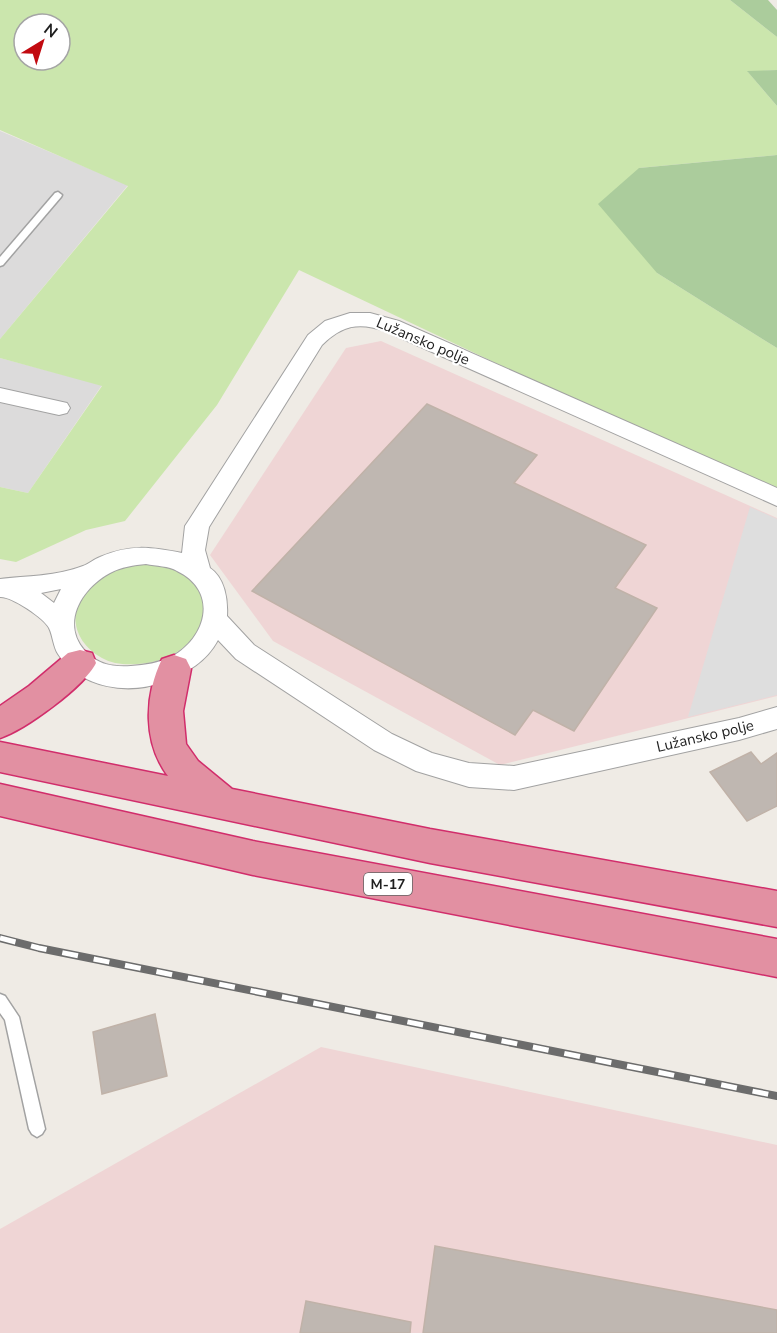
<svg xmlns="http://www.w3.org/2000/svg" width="777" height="1333" font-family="'Nunito Sans',sans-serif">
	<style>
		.residential { fill: #dcdbdb }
		.commercial { fill: #efd5d5 }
		.grass { fill: #cbe6ad; fill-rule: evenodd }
		.forest { fill: #abcc9c }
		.parking { fill: #dedede }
		.building { fill: #bfb7b1; stroke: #c0b2a8; stroke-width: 1.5 }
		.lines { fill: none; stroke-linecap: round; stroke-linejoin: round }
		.lane-casing { stroke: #a2a2a2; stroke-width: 3 }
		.street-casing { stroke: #a2a2a2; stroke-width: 2 }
		.highway-casing { stroke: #d12d6b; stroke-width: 3 }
		.lane { fill: #fff; fill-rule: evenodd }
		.street { fill: #fff; fill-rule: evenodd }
		.highway { fill: #e290a2; fill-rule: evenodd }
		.rail-casing { stroke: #6c6c6c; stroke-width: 8 }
		.rail { stroke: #fff; stroke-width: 5; stroke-dasharray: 16; stroke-linecap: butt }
		.labels { text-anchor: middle; stroke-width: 4.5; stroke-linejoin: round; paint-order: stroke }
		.shield { fill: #fff; stroke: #626262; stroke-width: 1.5 }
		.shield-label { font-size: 14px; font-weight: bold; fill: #1e1e1e }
		.street-label { font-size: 15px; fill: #1e1e1e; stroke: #fff }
	</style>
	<rect width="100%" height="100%" fill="#efebe5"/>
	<g class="residential">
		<polygon points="0,131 128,185 0,339"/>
		<polygon points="0,358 102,385 28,493 0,487"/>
	</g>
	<g class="commercial">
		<polygon points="381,341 777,518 777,696 500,765 273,641 210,555 346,348"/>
		<polygon points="321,1047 777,1145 777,1333 0,1333 0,1229"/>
	</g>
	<g class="grass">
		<path d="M0,0H730L777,37V70L748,72L777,106V155L639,168L657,273L777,348V496L299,270L217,405L125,521L86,530L16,562L0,559V487L28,493L102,386L0,358V339L128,186L0,130ZM24,24H60V60H24Z"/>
		<path d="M146,562C237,573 211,661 137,664C126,665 112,664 102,658C63,636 69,592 107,573C120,566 133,564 146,562Z"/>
	</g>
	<g class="forest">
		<polygon points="730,0 768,0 777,10 777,37"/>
		<polygon points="777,70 777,106 747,71"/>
		<polygon points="777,155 777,348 657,273 598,204 639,168"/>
	</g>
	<polygon class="parking" points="750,507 777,519 777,695 688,717"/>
	<g class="building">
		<polygon points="427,404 537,455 514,483 646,545 615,588 657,608 574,731 533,710 515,735 252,591"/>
		<polygon points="751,752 761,764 777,753 777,806 747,821 710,772"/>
		<polygon points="155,1014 167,1076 102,1094 93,1032"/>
		<polygon points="435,1246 777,1310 777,1333 423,1333"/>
		<polygon points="306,1301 411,1322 410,1333 300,1333"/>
	</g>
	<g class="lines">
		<defs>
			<g id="lane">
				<polygon points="58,192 62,195 61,197 3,265 0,266 0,257 55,193"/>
				<polygon points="0,994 5,996 19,1017 45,1129 42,1134 37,1137 32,1134 29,1129 5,1020 0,1013"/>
			</g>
			<g id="street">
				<path d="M350,313H370L399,321L777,488V506L385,331C359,322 342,325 322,345L209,527L205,550L210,568C225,578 228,600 227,616L254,645L392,734L432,753L469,763L514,766L739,718L777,707V729L739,740L514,790L469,787L416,771L374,750L236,659L218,640C206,662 188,672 165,681C129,696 80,688 58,654C53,646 53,636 49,628C44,618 11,596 0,597V579C26,576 58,576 83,566C89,564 94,559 100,557C130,544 150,547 182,553L185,526L189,520L308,335L325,321ZM146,564C156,566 169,566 177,571C219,591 207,638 171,657C158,663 146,665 131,666C113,667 98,665 85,651C60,623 82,588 110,573C121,567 134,565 146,564ZM61,589L54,603L41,593Z"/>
				<polygon points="0,388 67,403 70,408 67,413 59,415 0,402"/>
			</g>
			<g id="highway">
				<path d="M80,650L92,653L96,663C85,686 25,730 0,738V706L29,686L68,653Z"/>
				<path d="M174,655L186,659L191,669L183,711L186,744L198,761L232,789L430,829L777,891V927L430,863L0,772V742L168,776C143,743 144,696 162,659Z"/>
				<polygon points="0,784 253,841 777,939 777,977 253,875 0,816"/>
			</g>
		</defs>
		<use href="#lane" class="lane-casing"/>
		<use href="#street" class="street-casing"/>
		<use href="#highway" class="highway-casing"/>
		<use href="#lane" class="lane"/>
		<use href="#street" class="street"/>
		<use href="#highway" class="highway"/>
		<defs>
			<polyline id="rail" points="0,938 39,948 777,1096"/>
		</defs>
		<use href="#rail" class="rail-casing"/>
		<use href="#rail" class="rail"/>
	</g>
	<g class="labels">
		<rect class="shield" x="364" y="873" width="48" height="22" rx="4.5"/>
		<g class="shield-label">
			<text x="388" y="889">M-17</text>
		</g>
		<g class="street-label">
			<text transform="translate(423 341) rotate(23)" y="5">Lužansko polje</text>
			<text transform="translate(705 736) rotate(-13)" y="5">Lužansko polje</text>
		</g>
	</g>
	<g transform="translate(42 42) rotate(38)"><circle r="28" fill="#ffffff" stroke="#a5a5a5" stroke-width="1.5"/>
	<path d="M0-4.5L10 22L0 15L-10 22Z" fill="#c20a10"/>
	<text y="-9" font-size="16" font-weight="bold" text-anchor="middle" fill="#1e1e1e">N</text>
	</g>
</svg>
